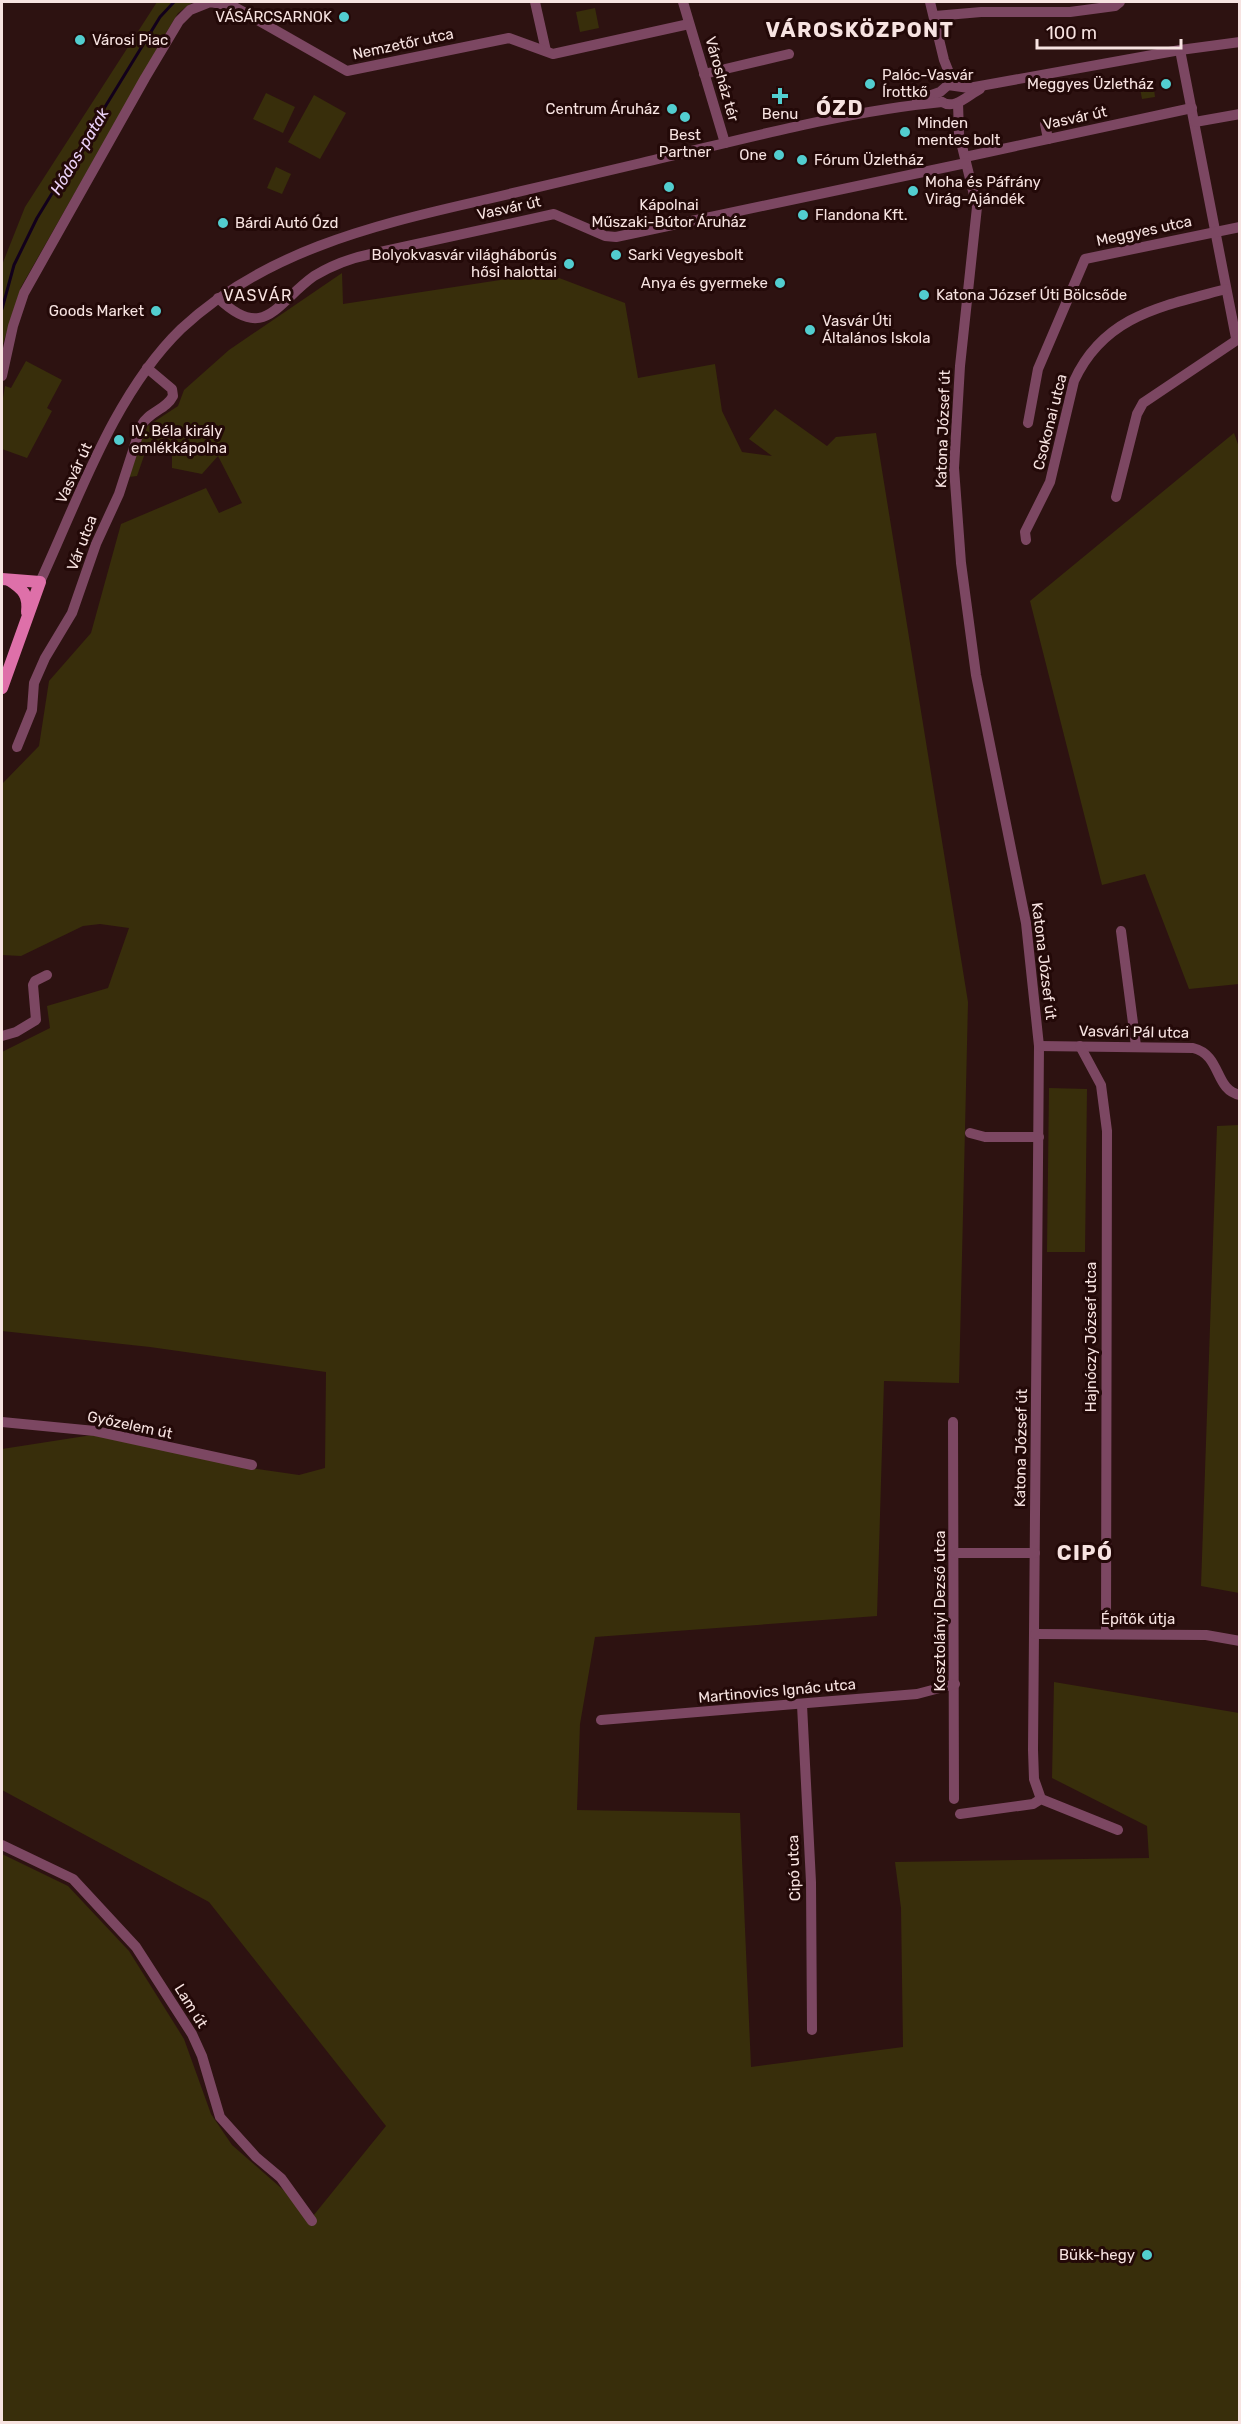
<svg xmlns="http://www.w3.org/2000/svg" width="1241" height="2424" font-family="Rubik,sans-serif">
	<style>
		.green { fill: #382e0b }
		.lines { fill: none; stroke-linecap: round; stroke-linejoin: round }
		.stream { stroke: #12001b; stroke-width: 3 }
		.minor { stroke: #7c4762; stroke-width: 10 }
		.major { stroke: #de70a9; stroke-width: 12 }
		.poi-dot { fill: #52cdcf; stroke: #230908; stroke-width: 2 }
		.labels { text-anchor: middle; stroke-width: 6; stroke-linejoin: round; paint-order: stroke }
		.poi-label { font-size: 15px; fill: #f7e3e1; stroke: #230908; text-anchor: start }
		.street-label { font-size: 15px; fill: #f7e3e1; stroke: #230908 }
		.water-label { font-size: 16px; font-style: italic; fill: #edd3fa; stroke: #230908 }
		.neighbourhood-label { font-size: 16px; letter-spacing: 1.5px; fill: #f7e3e1; stroke: #230908 }
		.district-label { font-size: 21px; font-weight: bold; letter-spacing: 1.5px; fill: #f7e3e1; stroke: #230908 }
	</style>
	<rect width="100%" height="100%" fill="#2d1211"/>
	<g class="green">
		<polygon points="157,2 193,2 178,13 166,33 21,287 2,347 2,265 25,207"/>
		<polygon points="595,8 599,28 580,32 576,12"/>
		<polygon points="1153,81 1155,97 1142,99 1139,83"/>
		<polygon points="266,93 295,107 283,133 253,119"/>
		<polygon points="314,95 346,113 320,159 288,142"/>
		<polygon points="276,167 291,174 282,194 267,188"/>
		<polygon points="342,273 343,304 546,273 625,303 638,378 715,364 722,411 742,452 772,456 749,439 775,409 827,446 836,437 876,433 968,1002 959,1383 884,1381 877,1616 595,1637 580,1724 577,1810 740,1813 751,2067 903,2047 901,1908 895,1862 1149,1858 1147,1826 1052,1778 1054,1682 1239,1713 1239,2422 2,2422 2,1854 68,1886 129,1951 184,2039 211,2114 232,2145 313,2216 386,2126 209,1902 2,1790 2,1449 92,1435 243,1467 299,1475 325,1468 326,1372 150,1347 2,1331 2,1052 50,1028 47,1006 108,988 129,928 100,924 83,926 21,956 2,955 2,784 39,746 49,681 91,633 121,524 206,488 219,513 242,503 218,456 202,474 172,468 172,451 154,445 146,450 137,476 129,477 146,427 178,406 184,390 229,350"/>
		<polygon points="26,361 62,380 47,408 52,411 27,458 2,449 2,404 5,386 11,388"/>
		<polygon points="1234,433 1240,450 1239,984 1189,989 1145,874 1102,885 1030,601"/>
		<polygon points="1049,1088 1087,1089 1085,1252 1047,1252"/>
		<polygon points="1239,1125 1240,1125 1239,1593 1201,1586 1217,1126"/>
	</g>
	<g class="lines">
		<polyline class="stream" points="2,309 14,265 37,218 160,17 174,2"/>
		<g class="minor">
			<polyline points="535,2 546,51"/>
			<polyline points="683,2 725,143"/>
			<polyline points="930,2 944,60 954,85"/>
			<polyline points="935,16 981,12 1070,12 1115,6 1120,2"/>
			<polyline points="1180,50 1236,338"/>
			<polyline points="704,74 789,54"/>
			<polyline points="917,100 940,92 948,85 969,88 1180,50 1240,42"/>
			<path d="M942,102C955,110 968,95 980,89"/>
			<polyline points="958,103 959,134 977,207 960,366 954,468 961,563 976,675 1026,923 1039,1046 1033,1750 1034,1779 1041,1799"/>
			<polyline points="1195,122 1240,114"/>
			<polyline points="1045,124 1048,139"/>
			<polyline points="965,157 1192,108"/>
			<path d="M218,298C265,343 276,303 314,276C332,265 351,258 371,254L554,214L605,236L616,237L966,163"/>
			<polyline points="2,376 13,326 24,293 145,78 179,21 190,10 210,2 233,6 347,71 509,38 553,54 689,24"/>
			<polyline points="1028,423 1038,369 1085,259 1240,227"/>
			<polyline points="1116,497 1137,414 1143,403 1240,338"/>
			<path d="M1026,540L1025,532L1050,482L1074,381C1104,315 1163,306 1226,289"/>
			<path d="M40,582C79,498 114,394 181,329C262,253 370,226 475,202C530,189 586,176 641,163C741,140 840,112 942,102"/>
			<path d="M17,747L32,710L34,683L45,658L72,613L96,544L119,494L141,426C149,411 166,410 173,396L172,389L147,368"/>
			<polyline points="1121,931 1136,1046"/>
			<polyline points="2,1036 16,1032 36,1020 33,985 35,981 47,975"/>
			<path d="M1039,1046L1193,1048C1222,1055 1214,1090 1240,1095"/>
			<polyline points="1080,1046 1101,1085 1107,1131 1106,1634"/>
			<polyline points="970,1133 985,1137 1039,1137"/>
			<polyline points="2,1422 95,1431 252,1465"/>
			<polyline points="953,1422 954,1799"/>
			<polyline points="955,1553 1035,1553"/>
			<polyline points="1035,1634 1206,1635 1240,1641"/>
			<polyline points="802,1705 811,1882 812,2030"/>
			<polyline points="601,1720 917,1694 955,1684"/>
			<polyline points="960,1814 1033,1804 1041,1799 1118,1830"/>
			<polyline points="2,1845 73,1879 136,1947 192,2034 202,2056 220,2117 256,2157 281,2178 312,2221"/>
		</g>
		<g class="major">
			<polyline points="2,579 40,582 2,688"/>
			<path d="M9,580C23,589 29,595 27,612"/>
		</g>
	</g>
	<g class="poi-dot">
		<circle cx="344" cy="17" r="6"/>
		<circle cx="80" cy="40" r="6"/>
		<circle cx="870" cy="84" r="6"/>
		<circle cx="1166" cy="84" r="6"/>
		<path d="M777 87h6v6h6v6h-6v6h-6v-6h-6v-6h6z"/>
		<circle cx="672" cy="109" r="6"/>
		<circle cx="685" cy="117" r="6"/>
		<circle cx="905" cy="132" r="6"/>
		<circle cx="779" cy="155" r="6"/>
		<circle cx="802" cy="160" r="6"/>
		<circle cx="669" cy="187" r="6"/>
		<circle cx="913" cy="191" r="6"/>
		<circle cx="803" cy="215" r="6"/>
		<circle cx="223" cy="223" r="6"/>
		<circle cx="616" cy="255" r="6"/>
		<circle cx="569" cy="264" r="6"/>
		<circle cx="780" cy="283" r="6"/>
		<circle cx="924" cy="295" r="6"/>
		<circle cx="156" cy="311" r="6"/>
		<circle cx="810" cy="330" r="6"/>
		<circle cx="119" cy="440" r="6"/>
		<circle cx="1147" cy="2255" r="6"/>
	</g>
	<g class="labels">
		<g class="poi-label">
			<text x="332" y="22" text-anchor="end">VÁSÁRCSARNOK</text>
			<text x="92" y="45">Városi Piac</text>
			<text x="882" y="80">Palóc-Vasvár<tspan x="882" dy="17">Írottkő</tspan></text>
			<text x="1154" y="89" text-anchor="end">Meggyes Üzletház</text>
			<text x="660" y="114" text-anchor="end">Centrum Áruház</text>
			<text x="780" y="119" text-anchor="middle">Benu</text>
			<text x="917" y="128">Minden<tspan x="917" dy="17">mentes bolt</tspan></text>
			<text x="685" y="140" text-anchor="middle">Best<tspan x="685" dy="17">Partner</tspan></text>
			<text x="767" y="160" text-anchor="end">One</text>
			<text x="814" y="165">Fórum Üzletház</text>
			<text x="925" y="187">Moha és Páfrány<tspan x="925" dy="17">Virág-Ajándék</tspan></text>
			<text x="669" y="210" text-anchor="middle">Kápolnai<tspan x="669" dy="17">Műszaki-Bútor Áruház</tspan></text>
			<text x="815" y="220">Flandona Kft.</text>
			<text x="235" y="228">Bárdi Autó Ózd</text>
			<text x="557" y="260" text-anchor="end">Bolyokvasvár világháborús<tspan x="557" dy="17">hősi halottai</tspan></text>
			<text x="628" y="260">Sarki Vegyesbolt</text>
			<text x="768" y="288" text-anchor="end">Anya és gyermeke</text>
			<text x="936" y="300">Katona József Úti Bölcsőde</text>
			<text x="144" y="316" text-anchor="end">Goods Market</text>
			<text x="822" y="326">Vasvár Úti<tspan x="822" dy="17">Általános Iskola</tspan></text>
			<text x="131" y="436">IV. Béla király<tspan x="131" dy="17">emlékkápolna</tspan></text>
			<text x="1135" y="2260" text-anchor="end">Bükk-hegy</text>
		</g>
		<g class="street-label">
			<text transform="translate(403 44) rotate(-12)" y="5">Nemzetőr utca</text>
			<text transform="translate(722 79) rotate(74)" y="5">Városház tér</text>
			<text transform="translate(1075 118) rotate(-12)" y="5">Vasvár út</text>
			<text transform="translate(509 208) rotate(-12)" y="5">Vasvár út</text>
			<text transform="translate(1144 231) rotate(-12)" y="5">Meggyes utca</text>
			<text transform="translate(1050 422) rotate(-76)" y="5">Csokonai utca</text>
			<text transform="translate(943 429) rotate(-88)" y="5">Katona József út</text>
			<text transform="translate(74 473) rotate(-65)" y="5">Vasvár út</text>
			<text transform="translate(82 543) rotate(-69)" y="5">Vár utca</text>
			<text transform="translate(1044 961) rotate(83)" y="5">Katona József út</text>
			<text transform="translate(1134 1032) rotate(1)" y="5">Vasvári Pál utca</text>
			<text transform="translate(1091 1337) rotate(-90)" y="5">Hajnóczy József utca</text>
			<text transform="translate(130 1425) rotate(12)" y="5">Győzelem út</text>
			<text transform="translate(1021 1448) rotate(-89)" y="5">Katona József út</text>
			<text transform="translate(940 1611) rotate(-90)" y="5">Kosztolányi Dezső utca</text>
			<text x="1138" y="1624">Építők útja</text>
			<text transform="translate(777 1691) rotate(-5)" y="5">Martinovics Ignác utca</text>
			<text transform="translate(794 1868) rotate(-92)" y="5">Cipó utca</text>
			<text transform="translate(191 2006) rotate(58)" y="5">Lam út</text>
		</g>
		<g class="water-label">
			<text transform="translate(79 151) rotate(-59)" y="6">Hódos-patak</text>
		</g>
		<g class="neighbourhood-label">
			<text x="258" y="301">VASVÁR</text>
		</g>
		<g class="district-label">
			<text x="860" y="37">VÁROSKÖZPONT</text>
			<text x="840" y="115">ÓZD</text>
			<text x="1085" y="1560">CIPÓ</text>
		</g>
	</g>
	<rect width="1241" height="2424" fill="none" stroke="#f7e3e1" stroke-width="6"/>
	<path d="M1037 39v9h144v-9" fill="none" stroke="#f7e3e1" stroke-width="3"/>
	<text x="1046" y="39" font-size="18" fill="#f7e3e1" stroke="#230908" stroke-width="4.5" paint-order="stroke">100 m</text>
</svg>
